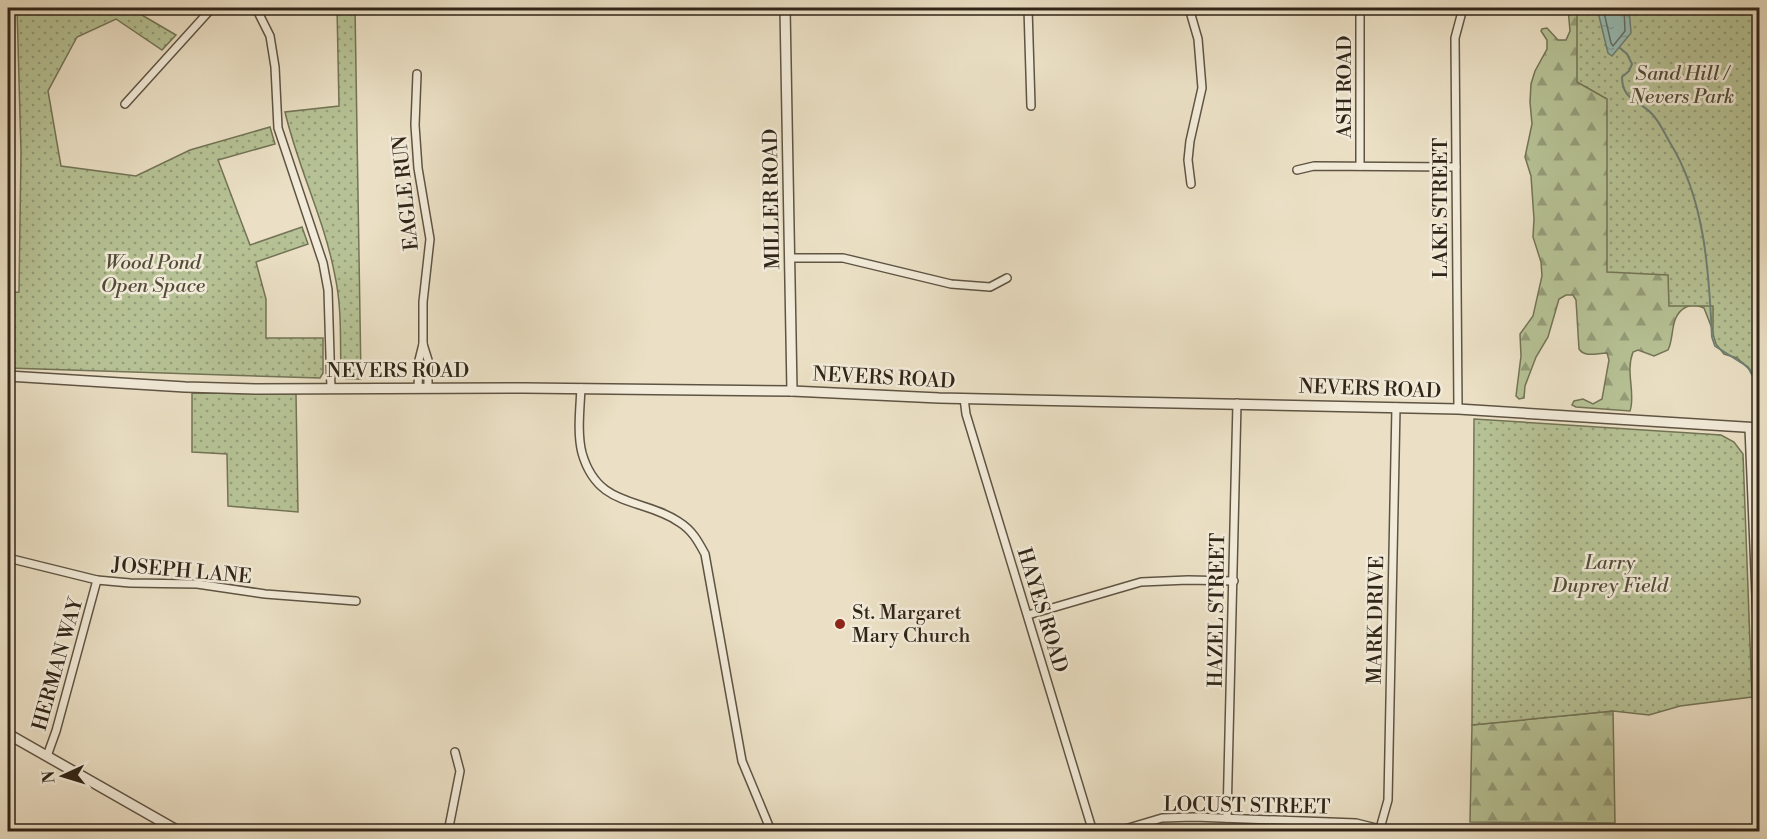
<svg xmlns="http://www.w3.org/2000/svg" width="1767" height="839" font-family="'Libre Bodoni',serif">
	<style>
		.forest { fill: url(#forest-firs); stroke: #737456; stroke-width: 1.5 }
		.park { fill: url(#park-dots); stroke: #737456; stroke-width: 1.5 }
		.water { fill: url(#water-ripples); stroke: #6e8077; stroke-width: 1.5 }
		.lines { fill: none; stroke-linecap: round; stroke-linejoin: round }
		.shore { stroke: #647167; stroke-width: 1.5 }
		.stream { stroke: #6e8077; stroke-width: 2 }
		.minor-casing { stroke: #5f5443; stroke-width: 10 }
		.tertiary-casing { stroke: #5f5443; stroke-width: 12 }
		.minor { stroke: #f2ebd9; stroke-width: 7 }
		.tertiary { stroke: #f2ebd9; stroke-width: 9 }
		.poi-dot { fill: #8f2418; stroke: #f2ebd9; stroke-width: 2 }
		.labels { text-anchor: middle; stroke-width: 5; stroke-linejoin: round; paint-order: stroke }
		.park-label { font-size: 20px; font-style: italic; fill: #524c37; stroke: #f2ebd9 }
		.street-label { font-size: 20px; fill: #302518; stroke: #f2ebd9 }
		.poi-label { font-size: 20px; fill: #302518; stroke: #f2ebd9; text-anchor: start }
	</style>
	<defs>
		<pattern id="forest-firs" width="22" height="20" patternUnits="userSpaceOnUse" patternTransform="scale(1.5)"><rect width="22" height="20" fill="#b6c295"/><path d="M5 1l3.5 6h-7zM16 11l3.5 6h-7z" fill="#949d79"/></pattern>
		<pattern id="park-dots" width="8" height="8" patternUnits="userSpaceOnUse" patternTransform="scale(1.5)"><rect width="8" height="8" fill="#b6c295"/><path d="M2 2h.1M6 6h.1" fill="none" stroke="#949d79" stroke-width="1.8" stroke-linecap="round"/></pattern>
		<pattern id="water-ripples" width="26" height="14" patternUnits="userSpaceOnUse" patternTransform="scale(1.5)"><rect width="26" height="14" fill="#98bdb6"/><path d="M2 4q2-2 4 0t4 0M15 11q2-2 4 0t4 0" fill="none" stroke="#83a29c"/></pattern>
	</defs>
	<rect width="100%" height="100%" fill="#ebe0c5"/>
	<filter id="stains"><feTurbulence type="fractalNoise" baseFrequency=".00333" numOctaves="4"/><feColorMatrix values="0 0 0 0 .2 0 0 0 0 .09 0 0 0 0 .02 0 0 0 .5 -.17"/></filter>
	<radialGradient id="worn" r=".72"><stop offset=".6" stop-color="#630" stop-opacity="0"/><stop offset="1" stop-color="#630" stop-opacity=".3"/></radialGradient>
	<g class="forest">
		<path d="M1568,8H1759L1713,331L1704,308C1698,305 1692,304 1686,307C1669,316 1675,336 1668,350L1654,356L1638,350L1633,352C1625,372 1636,394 1630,411L1576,407L1572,405L1574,401L1583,399L1593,404L1602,399L1609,360L1607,353C1597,353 1585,358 1579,349L1576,300L1573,295H1566L1559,299L1548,337L1536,357L1525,386L1524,398L1519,399L1516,396L1521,356L1520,334L1533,316L1542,276L1541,262L1533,237L1534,219L1531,176L1525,157L1532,124L1530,102L1531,84L1535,71L1547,49V40L1541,31L1542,29L1547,28L1558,40H1566L1570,31Z"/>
		<polygon points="1613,711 1615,823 1470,822 1472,725"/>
	</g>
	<g class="park">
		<polygon points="17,8 130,8 176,35 162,50 116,19 77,37 48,91 61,166 136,176 190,150 270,127 275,144 218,160 250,245 302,227 308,244 256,262 266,299 266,338 323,338 323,373 320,378 8,368 8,293 19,292 21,152"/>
		<path d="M337,8H355L361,379H346L341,373C340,340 342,308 335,276C325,221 298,168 285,112L339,106Z"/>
		<polygon points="1572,8 1759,8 1759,389 1755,377 1750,370 1737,358 1724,354 1716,344 1713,334 1713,306 1669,306 1668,275 1607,272 1607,99 1577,82 1577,11"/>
		<polygon points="192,393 296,394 298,512 228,506 227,454 192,452"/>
		<polygon points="1474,419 1721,435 1734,442 1743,454 1752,697 1680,706 1649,715 1613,711 1472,725"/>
	</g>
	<polygon class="water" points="1597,8 1629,8 1631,33 1612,56 1608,53"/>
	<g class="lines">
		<polyline class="shore" points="1603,8 1611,43 1613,46 1625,31 1624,8"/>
		<path class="stream" d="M1620,48L1627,54L1632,64L1629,71L1622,77C1622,100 1639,100 1652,114C1659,121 1664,132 1669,141C1705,198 1709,272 1712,337L1715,346L1748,367L1760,390"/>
		<defs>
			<g id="minor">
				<polyline points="256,8 270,36 275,67 278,128 323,263 328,290 331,389"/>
				<polyline points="1028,8 1031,106"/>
				<polyline points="1189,8 1198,39 1202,88 1190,141 1188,160 1191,184"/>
				<polyline points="417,74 415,125 418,168 430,239 423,302 423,344 428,360 428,388"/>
				<polyline points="125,104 212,8"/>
				<polyline points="1360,166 1360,8"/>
				<polyline points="1297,170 1314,166 1456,167"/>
				<polyline points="790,258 843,258 951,284 990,287 1007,278"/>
				<polyline points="418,388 419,360 423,344"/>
				<path d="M581,388C580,409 577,433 582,453C598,509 642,497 679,522C692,530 698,541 705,554L742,761L769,826V832"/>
				<polyline points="964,398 966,414 1093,832"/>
				<polyline points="1458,409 1455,38 1463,8"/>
				<polyline points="8,558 97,580 130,583 197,584 265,594 356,601"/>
				<polyline points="1028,615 1141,582 1188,580 1234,581"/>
				<polyline points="47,756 56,731 97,580"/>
				<polyline points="1227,818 1237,403"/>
				<polyline points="448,832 460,771 455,752"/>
				<polyline points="1115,832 1162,818 1194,817 1356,823 1380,829"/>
				<polyline points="1379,832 1388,800 1396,407"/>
			</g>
			<g id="tertiary">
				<polyline points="785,8 792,391"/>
				<polyline points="8,376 185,387 256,389 524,388 792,391 939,398 1458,409 1760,428"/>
				<polyline points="1750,428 1760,667"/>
				<polyline points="8,734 180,832"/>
			</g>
		</defs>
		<use href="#minor" class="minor-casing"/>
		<use href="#tertiary" class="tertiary-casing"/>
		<use href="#minor" class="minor"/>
		<use href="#tertiary" class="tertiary"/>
	</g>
	<circle class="poi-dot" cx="840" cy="624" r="6"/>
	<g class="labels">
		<g class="park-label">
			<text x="1682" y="80">Sand Hill /<tspan x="1682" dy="23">Nevers Park</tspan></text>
			<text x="153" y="269">Wood Pond<tspan x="153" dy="23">Open Space</tspan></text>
			<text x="1610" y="569">Larry<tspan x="1610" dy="23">Duprey Field</tspan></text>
		</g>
		<g class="street-label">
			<text transform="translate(1344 87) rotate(-90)" y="7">ASH ROAD</text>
			<text transform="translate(405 193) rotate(-96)" y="7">EAGLE RUN</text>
			<text transform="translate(771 199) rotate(-91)" y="7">MILLER ROAD</text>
			<text transform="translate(1440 208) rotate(-90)" y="7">LAKE STREET</text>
			<text x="398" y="377">NEVERS ROAD</text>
			<text transform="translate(884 377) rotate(3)" y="7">NEVERS ROAD</text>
			<text transform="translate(1370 388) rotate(2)" y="7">NEVERS ROAD</text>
			<text transform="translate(182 570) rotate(5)" y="7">JOSEPH LANE</text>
			<text transform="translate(1043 610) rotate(73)" y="7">HAYES ROAD</text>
			<text transform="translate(1216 610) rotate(-89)" y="7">HAZEL STREET</text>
			<text transform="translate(1375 620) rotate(-89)" y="7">MARK DRIVE</text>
			<text transform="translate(57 664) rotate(-74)" y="7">HERMAN WAY</text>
			<text transform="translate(1247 805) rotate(1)" y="7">LOCUST STREET</text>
		</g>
		<g class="poi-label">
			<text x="852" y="619">St. Margaret<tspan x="852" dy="23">Mary Church</tspan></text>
		</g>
	</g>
	<rect width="1767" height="839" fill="none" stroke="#ebe0c5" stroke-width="30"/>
	<rect x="9" y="9" width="1749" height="821" fill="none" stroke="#302518" stroke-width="3"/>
	<rect x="15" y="15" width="1737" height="809" fill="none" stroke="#302518" stroke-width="1.5"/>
	<g transform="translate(63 776) rotate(266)" stroke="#f2ebd9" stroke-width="4.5" paint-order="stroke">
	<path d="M0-4.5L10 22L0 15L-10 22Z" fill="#302518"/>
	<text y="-9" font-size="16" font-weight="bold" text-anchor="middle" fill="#302518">N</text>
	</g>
	<rect width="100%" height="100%" filter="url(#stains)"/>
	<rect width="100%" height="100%" fill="url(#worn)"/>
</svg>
